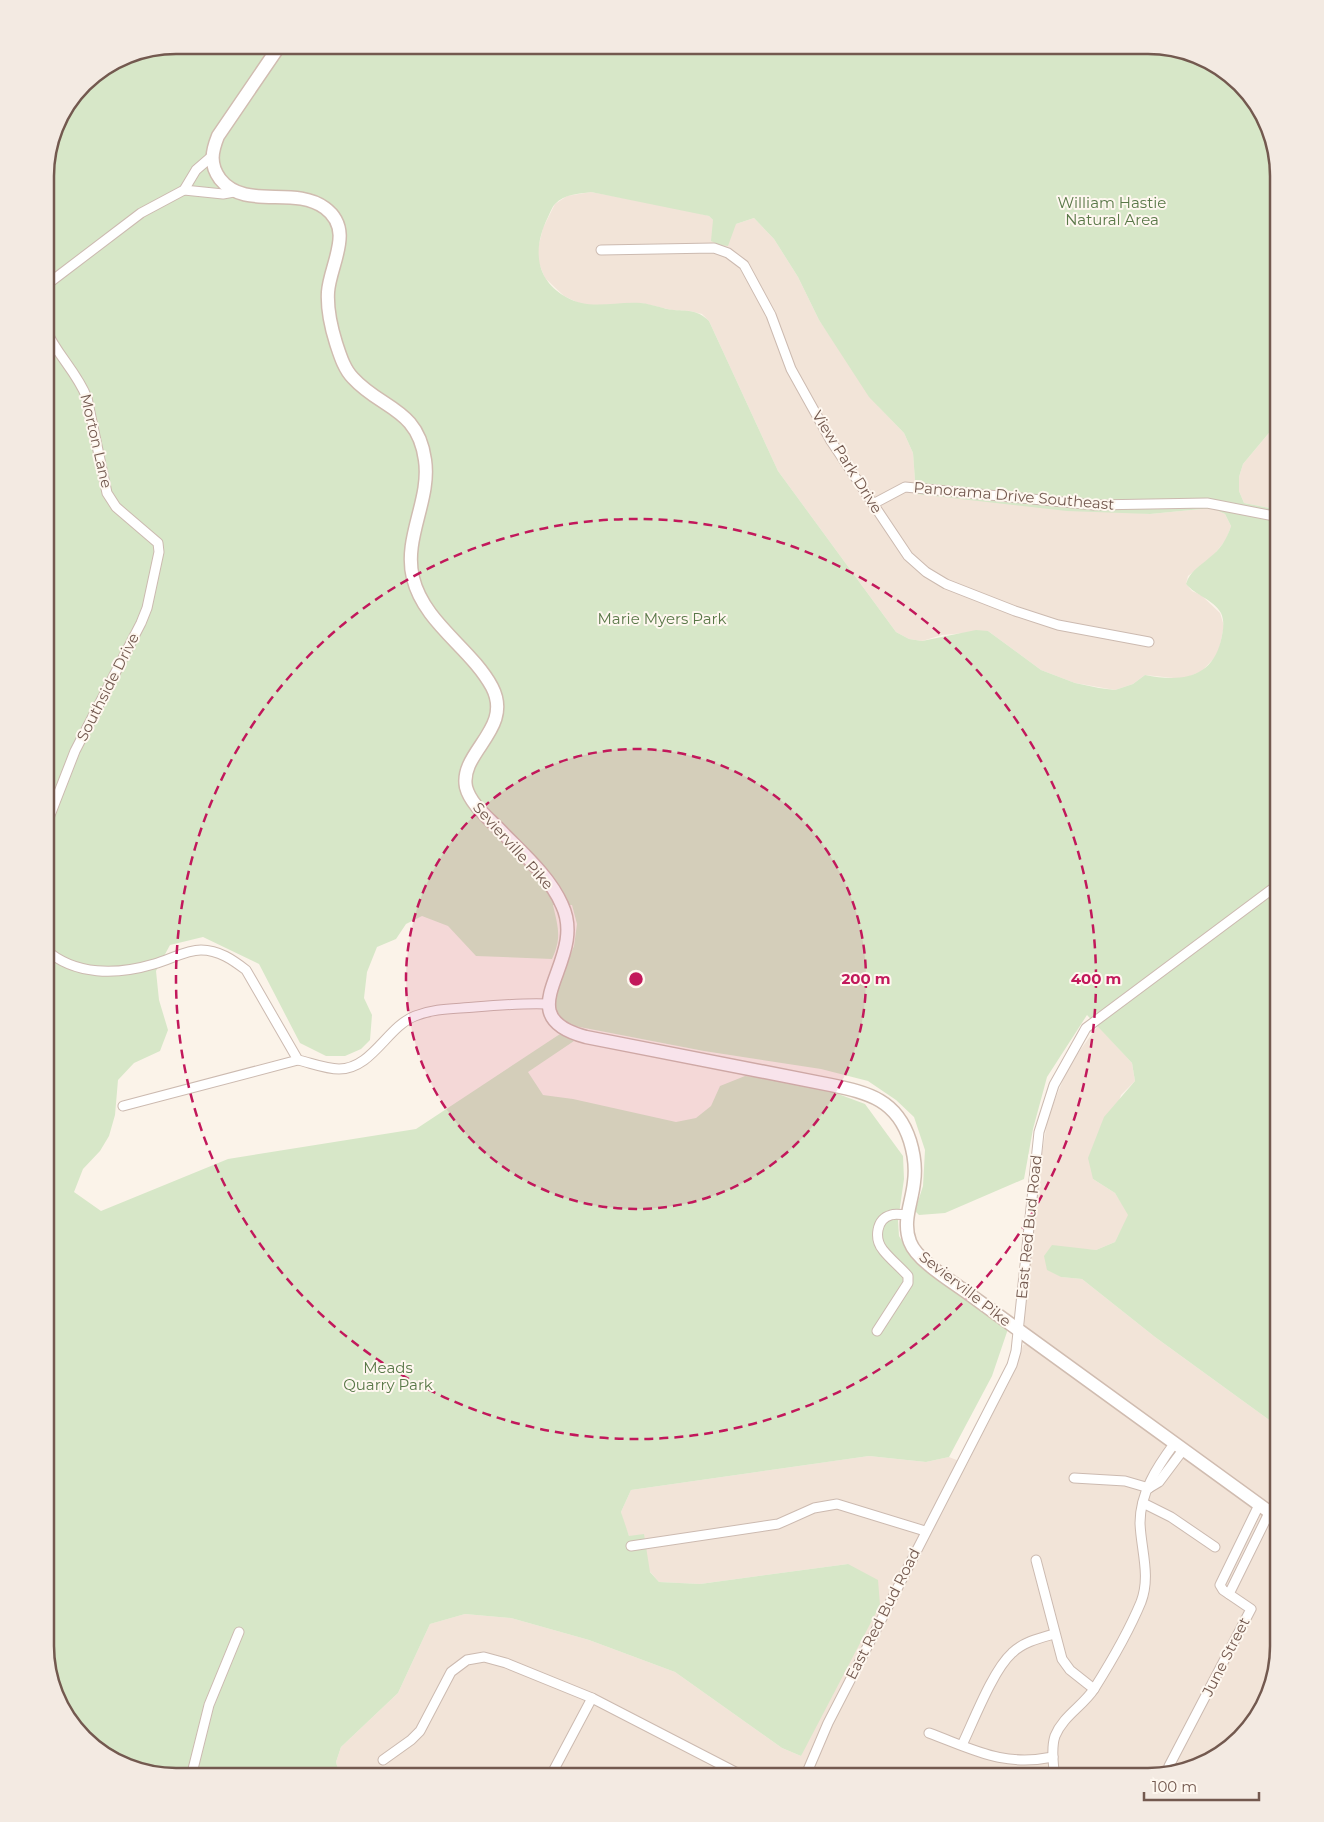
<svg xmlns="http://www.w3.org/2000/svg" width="1324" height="1822" font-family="Montserrat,sans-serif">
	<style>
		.residential { fill: #f2e4d8 }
		.green { fill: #d7e7c8; fill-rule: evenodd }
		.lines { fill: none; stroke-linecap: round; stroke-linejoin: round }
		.street-casing { stroke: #ccbab0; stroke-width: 11 }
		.secondary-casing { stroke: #d0bcb0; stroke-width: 15 }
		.street { stroke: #fff; stroke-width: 9 }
		.secondary { stroke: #fff; stroke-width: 12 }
		.ring { fill: none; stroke: #c2185b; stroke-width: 2.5; stroke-dasharray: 9 6 }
		.labels { text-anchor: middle; stroke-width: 4; stroke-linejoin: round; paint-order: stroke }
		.park-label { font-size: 15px; fill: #597848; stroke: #fef7ef }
		.street-label { font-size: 15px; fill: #73594f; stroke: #fef7ef }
		.rim { fill: none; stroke: #73594f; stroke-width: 2.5 }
		.centre { fill: #c2185b; stroke: #fef7ef; stroke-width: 2.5 }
		.ring-label { font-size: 15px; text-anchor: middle; font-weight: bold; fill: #c2185b; stroke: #fef7ef; stroke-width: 4; stroke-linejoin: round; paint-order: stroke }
	</style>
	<rect width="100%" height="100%" fill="#fbf3e9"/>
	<g class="residential">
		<polygon points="591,192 682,209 709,216 713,220 736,224 754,218 774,239 798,277 819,320 879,407 904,433 913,453 916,494 1150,514 1212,508 1225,514 1231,526 1226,540 1211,558 1188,576 1186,584 1192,591 1201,595 1220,613 1224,626 1218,654 1202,671 1183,679 1145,675 1133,684 1115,690 1075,683 1041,670 988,631 942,635 922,641 909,639 896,632 778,471 709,321 702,314 690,311 672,310 641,303 585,306 564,296 545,278 536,256 543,228 555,204 567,196"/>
		<polygon points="1279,421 1279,510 1244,503 1239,491 1239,477 1243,464"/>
		<polygon points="1098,1026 1132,1063 1135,1081 1121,1095 1093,1179 1115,1193 1129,1215 1115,1242 1096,1250 1077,1249 1061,1277 1082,1279 1155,1337 1279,1427 1279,1513 1026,1328 1023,1321 1037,1183 1048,1117 1069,1065"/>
		<polygon points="1027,1344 1279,1527 1279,1647 1262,1712 1214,1759 1149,1777 340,1777 336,1762 341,1747 398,1693 430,1624 465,1614 511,1618 589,1640 675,1672 782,1748 801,1756 848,1564 700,1584 659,1582 639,1559 624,1524 621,1512 631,1490 869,1456 926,1462 949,1457 967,1464 1015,1371 1023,1345"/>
	</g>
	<path class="green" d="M175,45H1157L1214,63L1261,110L1279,175V421L1243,464L1239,477V491L1244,503L1279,510V1427L1155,1337L1082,1279L1061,1277L1047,1270L1044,1256L1052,1245L1096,1250L1115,1242L1128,1215L1115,1193L1093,1179L1088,1158L1104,1117L1135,1081L1132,1063L1087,1015L1047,1077L1033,1129L1024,1179L945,1213L919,1215L915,1211L923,1186L925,1150L914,1117L896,1100L868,1081L821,1069L704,1051L564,1024L555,1014V994L574,946L577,924L572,905H553C558,927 562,938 552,959L476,956L448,926L422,916L406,924L396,939L377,947L367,972L364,998L372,1015L370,1040L361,1049L345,1056H326L300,1043L259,964L203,937L170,945L156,971L159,1000L168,1030L160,1051L134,1063L118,1080L115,1115L109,1136L100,1151L83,1169L74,1192L101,1211L228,1159L416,1129L560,1034L574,1041L528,1072L543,1095L573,1099L676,1122L696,1118L711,1106L720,1086L745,1076L806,1082L865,1104L903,1156L904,1179L898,1221L899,1236L909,1252L1008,1329L992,1376L949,1457L926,1462L869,1456L631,1490L621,1512L629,1536L644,1534L650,1572L659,1582L700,1584L848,1564L878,1580L880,1605L801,1756L782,1748L675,1672L589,1640L511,1618L465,1614L430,1624L398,1693L341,1747L336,1762L340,1777H167L110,1759L63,1712L45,1647V167L59,117L89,78L126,55ZM591,192L709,216L713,220L711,241L719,245L728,246L736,224L754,218L774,239L798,277L819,320L869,397L904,433L913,453L916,494L1067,511L1150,514L1212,508L1225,514L1231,526C1227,539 1220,550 1209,558C1199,567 1190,571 1186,584C1195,595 1214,600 1221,613C1225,622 1223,631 1221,640C1212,679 1180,682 1145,675L1133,684L1115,690L1099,688L1075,683L1041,670L988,631L976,630L922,641L909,639L896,632L778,471L709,321C698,310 689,311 674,310C663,309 652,304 641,303C614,301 590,311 566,297C534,279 533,247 548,217C550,213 552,207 555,204C564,194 579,194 591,192Z"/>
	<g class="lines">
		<defs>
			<g id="street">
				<polyline points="184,190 223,194 234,192"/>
				<polyline points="601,250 714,248 728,253 744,265 771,315 791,369 831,441 908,556 926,572 946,584 1015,611 1058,625 1149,642"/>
				<polyline points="45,286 141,213 184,190 196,170 211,157"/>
				<polyline points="873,504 905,487 1094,505 1207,503 1279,517"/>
				<path d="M45,828L75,751L141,623L147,608L159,552L158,543L116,507L107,493L87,398C77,372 56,354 45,328"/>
				<path d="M45,949C75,976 117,975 154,964C170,960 185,950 201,950C219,950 233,960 246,970L298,1060C311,1063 326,1069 339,1069C372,1069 387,1027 415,1016C435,1008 455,1009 475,1007C499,1005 523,1003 547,1004"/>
				<polyline points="123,1106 298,1060"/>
				<path d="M877,1331L908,1283V1276C900,1267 890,1259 883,1250C874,1239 876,1219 891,1215C896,1213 902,1215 907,1215"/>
				<polyline points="1074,1478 1125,1481 1149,1488"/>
				<polyline points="1149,1488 1159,1482 1183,1450"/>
				<polyline points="1143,1503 1171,1517 1215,1547"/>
				<polyline points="631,1546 778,1524 814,1508 837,1504 925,1531"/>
				<polyline points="1036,1560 1062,1659 1070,1670 1094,1689"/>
				<polyline points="1229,1594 1269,1513"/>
				<path d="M929,1733C975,1750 1003,1767 1053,1757"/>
				<path d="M962,1745C974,1720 993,1670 1012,1653C1023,1642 1040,1638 1054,1634"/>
				<polyline points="383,1760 411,1740 420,1731 451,1672 467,1660 484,1657 506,1663 592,1698 745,1777"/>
				<polyline points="1169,1766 1251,1609 1223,1590 1220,1585 1259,1505"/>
				<polyline points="191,1777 209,1705 239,1632"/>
				<polyline points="550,1777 592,1698"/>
				<polyline points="805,1777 828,1723 860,1661 1012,1365 1016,1351 1039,1132 1054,1085 1086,1028 1279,884"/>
				<path d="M1055,1777C1053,1764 1051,1748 1055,1736C1063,1716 1083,1706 1094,1689C1111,1662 1129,1631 1141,1602C1151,1576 1141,1550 1140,1523C1140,1493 1157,1467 1174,1444"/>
			</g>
			<path id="secondary" d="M280,45L218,136C212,151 209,164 220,179C245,211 294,185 325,208C355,230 330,264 328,292C327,309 331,327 336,343C340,355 344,369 353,378C381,409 418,408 425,460C431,500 403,538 413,578C424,623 471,648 492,687C514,729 459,752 466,787C470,803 486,816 497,827C519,850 549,875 562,905C589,962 503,1015 586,1037L831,1085C869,1093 897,1100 910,1141C914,1154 916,1168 914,1182C912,1203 902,1221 910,1242C917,1261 953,1282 969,1294L1279,1519"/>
		</defs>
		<use href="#street" class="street-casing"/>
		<use href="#secondary" class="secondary-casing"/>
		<use href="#street" class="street"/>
		<use href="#secondary" class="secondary"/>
	</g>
	<circle cx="636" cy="979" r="230" fill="#c2185b" fill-opacity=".12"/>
	<g class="ring">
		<circle cx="636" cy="979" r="230"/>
		<circle cx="636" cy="979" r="460"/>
	</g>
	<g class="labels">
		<g class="park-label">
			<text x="1112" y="208">William Hastie<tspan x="1112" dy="17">Natural Area</tspan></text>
			<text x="662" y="624">Marie Myers Park</text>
			<text x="388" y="1373">Meads<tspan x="388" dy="17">Quarry Park</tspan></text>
		</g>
		<g class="street-label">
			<text transform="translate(96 441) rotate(77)" y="5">Morton Lane</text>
			<text transform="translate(847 462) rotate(58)" y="5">View Park Drive</text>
			<text transform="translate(1014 496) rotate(5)" y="5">Panorama Drive Southeast</text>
			<text transform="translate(108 687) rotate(-63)" y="5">Southside Drive</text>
			<text transform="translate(513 846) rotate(48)" y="5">Sevierville Pike</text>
			<text transform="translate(1029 1227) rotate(-84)" y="5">East Red Bud Road</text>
			<text transform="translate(965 1289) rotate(38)" y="5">Sevierville Pike</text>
			<text transform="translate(883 1614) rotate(-63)" y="5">East Red Bud Road</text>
			<text transform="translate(1226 1657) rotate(-63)" y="5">June Street</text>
		</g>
	</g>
	<path d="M0 0H1324V1822H0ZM176 54H1148A122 122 0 0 1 1270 176V1646A122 122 0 0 1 1148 1768H176A122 122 0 0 1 54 1646V176A122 122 0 0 1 176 54Z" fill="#f3eae2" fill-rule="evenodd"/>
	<path class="rim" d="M176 54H1148A122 122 0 0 1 1270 176V1646A122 122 0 0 1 1148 1768H176A122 122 0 0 1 54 1646V176A122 122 0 0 1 176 54Z"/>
	<circle cx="636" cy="979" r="8" class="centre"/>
	<g class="ring-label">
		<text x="866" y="984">200 m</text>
		<text x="1096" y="984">400 m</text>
	</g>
	<path d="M1144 1792v8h115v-8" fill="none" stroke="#73594f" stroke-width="2.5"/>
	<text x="1152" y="1792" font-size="15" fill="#73594f" stroke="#fef7ef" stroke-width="4" paint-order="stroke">100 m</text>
</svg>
